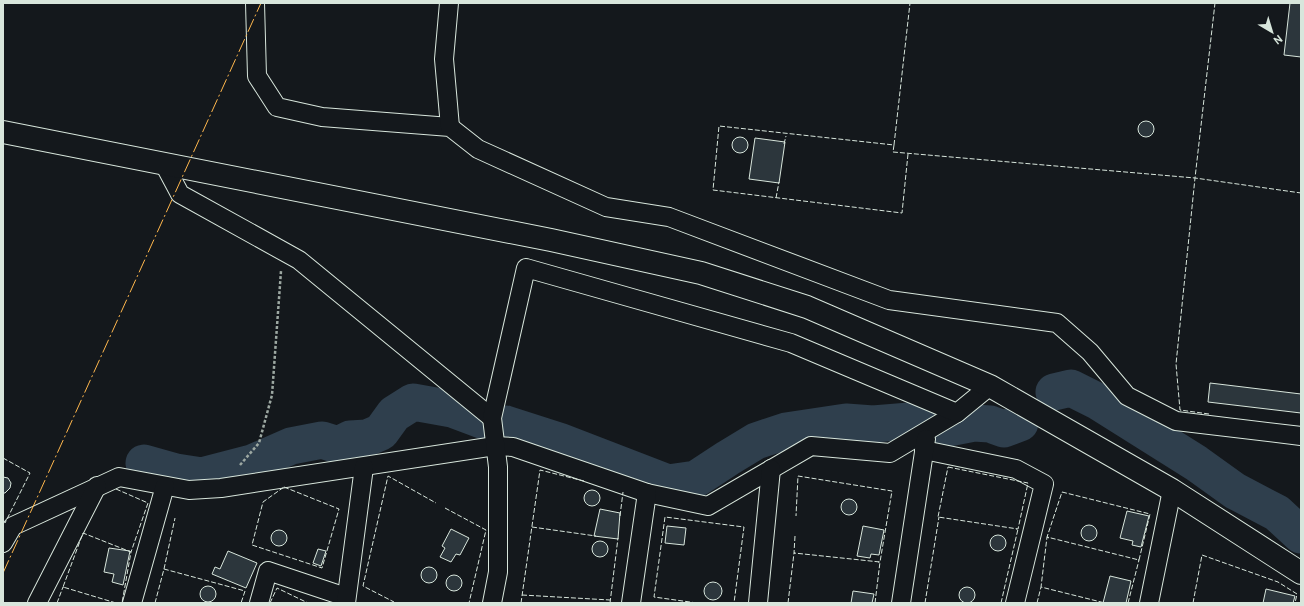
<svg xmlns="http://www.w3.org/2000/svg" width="1304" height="606" font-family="Overpass,sans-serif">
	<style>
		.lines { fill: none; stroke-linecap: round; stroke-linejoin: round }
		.river { stroke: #2f3f4d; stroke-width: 37 }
		.building { fill: #2c363c; stroke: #d8e6dc }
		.street-casing { stroke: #d8e6dc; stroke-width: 20 }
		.secondary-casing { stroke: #d8e6dc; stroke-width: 24 }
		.path { stroke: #9da8a2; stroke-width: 2.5; stroke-dasharray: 3 2; stroke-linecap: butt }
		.street { stroke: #14181c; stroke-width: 18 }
		.secondary { stroke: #14181c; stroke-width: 22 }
		.fence { stroke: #d8e6dc; stroke-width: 1; stroke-dasharray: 5 2; stroke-linecap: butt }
		.power { stroke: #ffb74d; stroke-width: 1; stroke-dasharray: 14 3 2 3; stroke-linecap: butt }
	</style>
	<rect width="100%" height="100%" fill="#14181c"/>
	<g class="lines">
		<g class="river">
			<polyline points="1054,392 1071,388 1099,402 1196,463 1235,491 1277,513 1301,535"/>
			<polyline points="506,424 559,441 668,483 696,479 728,458 756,441 786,431 846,422 873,424 922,420"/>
			<polyline points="943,429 974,423 990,424 1004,429 1020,423"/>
			<polyline points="144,463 176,472 202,476 252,463 291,446 322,440 338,445 350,439 367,438 381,432 394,414 413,402 452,409 484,421"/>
		</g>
	</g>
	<g class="building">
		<polygon points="1290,3 1301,3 1301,57 1284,55"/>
		<circle cx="1146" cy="129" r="8"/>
		<circle cx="740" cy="145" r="8"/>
		<polygon points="755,138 785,142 779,183 749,179"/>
		<polygon points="1210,383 1301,394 1301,413 1208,402"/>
		<polygon points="3,477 8,478 11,483 10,488 5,493 3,493"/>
		<circle cx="592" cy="498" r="8"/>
		<circle cx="849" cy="507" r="8"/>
		<polygon points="600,509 620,513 618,539 594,536"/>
		<polygon points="1127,511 1149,516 1141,547 1132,545 1133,541 1120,538"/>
		<circle cx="1089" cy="533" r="8"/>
		<polygon points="667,526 686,528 684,545 665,543"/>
		<polygon points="863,526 884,530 879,555 871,554 870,558 857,556"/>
		<polygon points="451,529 469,538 460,555 456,554 451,562 440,557 445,548 442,546"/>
		<circle cx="279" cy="538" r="8"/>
		<circle cx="998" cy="543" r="8"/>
		<circle cx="600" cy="549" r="8"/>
		<polygon points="109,548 130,551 123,585 112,582 114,574 104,572"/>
		<polygon points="318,549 326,551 321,566 313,563"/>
		<polygon points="228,551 257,563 246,588 212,574 215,567 220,569"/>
		<circle cx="429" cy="575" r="8"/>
		<circle cx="454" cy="583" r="8"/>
		<polygon points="1110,576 1131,581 1126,603 1103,603"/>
		<circle cx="713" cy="591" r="9"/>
		<circle cx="208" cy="594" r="8"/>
		<circle cx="967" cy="595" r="8"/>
		<polygon points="1266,589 1295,596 1293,603 1263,603"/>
		<polygon points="853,591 874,594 872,603 851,603"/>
	</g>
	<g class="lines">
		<defs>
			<g id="street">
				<polyline points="255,3 257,76 277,107 322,117 450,127 478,149 606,207 669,217 889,300 1057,323 1090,352 1127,396 1176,421 1301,436"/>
				<polyline points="449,3 444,59 450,127"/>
				<polyline points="164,164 180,194 299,260 492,418"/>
				<polyline points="924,450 1016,469 1044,484 1015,603"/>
				<polyline points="3,543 13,526 119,477 189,490 221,488 495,446 513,447 647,493 708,506 811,446 890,453 957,413"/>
				<polyline points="37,603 97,486"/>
				<polyline points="132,603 165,486"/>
				<polyline points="259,603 268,571 346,597"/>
				<polyline points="346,603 364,467"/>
				<polyline points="492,603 498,572 498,467 492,418 526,268 791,343 957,413 990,386"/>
				<polyline points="631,603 647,493"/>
				<polyline points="758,603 771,469"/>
				<polyline points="901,603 926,439"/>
				<polyline points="1149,603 1172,490"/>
			</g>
			<polyline id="secondary" points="3,132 551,240 701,273 807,307 990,386 1172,490 1301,573"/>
		</defs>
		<use href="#street" class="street-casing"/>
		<use href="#secondary" class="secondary-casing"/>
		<polyline class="path" points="240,465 259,443 272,395 281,271"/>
		<use href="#street" class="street"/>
		<use href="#secondary" class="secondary"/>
		<g class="fence">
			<polyline points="784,144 786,136"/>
			<polyline points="894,145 910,3"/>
			<polyline points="908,154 902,213 713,190 719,126 894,145 893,152 1195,178 1301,193"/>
			<polyline points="776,198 779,182"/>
			<polyline points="1209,414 1180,410 1176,364 1195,178 1215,3"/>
			<polyline points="3,458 30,473 5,523"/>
			<polygon points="948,467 1028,483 1018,529 938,517"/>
			<polygon points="284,487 339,509 322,568 252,545 263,502"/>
			<polyline points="116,489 148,503 131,552"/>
			<polygon points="1062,492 1150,514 1139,560 1047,537"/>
			<polyline points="445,508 486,530 469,603"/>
			<polyline points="620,516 623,492"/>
			<polyline points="532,527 596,536"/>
			<polyline points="795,536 794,553 880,562 892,491 798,476 796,516"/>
			<polyline points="1049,538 1047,537 1041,587 1105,603"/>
			<polyline points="164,569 175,518"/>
			<polyline points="522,595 610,600"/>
			<polyline points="57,603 63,587 64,587"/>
			<polyline points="116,603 63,587 83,533 131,552 122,603"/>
			<polyline points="155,603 164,569 245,591 241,603"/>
			<polyline points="270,603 277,588 308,603"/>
			<polyline points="394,603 394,602 363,586 388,476 436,503"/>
			<polyline points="521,603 540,470 584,481"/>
			<polyline points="610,603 618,538"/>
			<polyline points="697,603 654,597 665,517 744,527 734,603"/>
			<polyline points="788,603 794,553 795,553"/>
			<polyline points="875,603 880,562 878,562"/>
			<polyline points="925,603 939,517"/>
			<polyline points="1001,603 1018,529 1016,529"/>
			<polyline points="1037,603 1041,587"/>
			<polyline points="1128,603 1139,560 1138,560"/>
			<polyline points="1193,603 1202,555 1278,582 1297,594 1295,603"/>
		</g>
		<polyline class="power" points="3,573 261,3"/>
	</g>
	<rect width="1304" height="606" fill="none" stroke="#d8e6dc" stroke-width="8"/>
	<g transform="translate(1272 32) rotate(142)" stroke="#14181c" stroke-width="3" paint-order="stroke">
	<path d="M0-3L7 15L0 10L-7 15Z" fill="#d8e6dc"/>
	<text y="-6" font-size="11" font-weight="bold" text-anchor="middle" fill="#d8e6dc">N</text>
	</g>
</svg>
